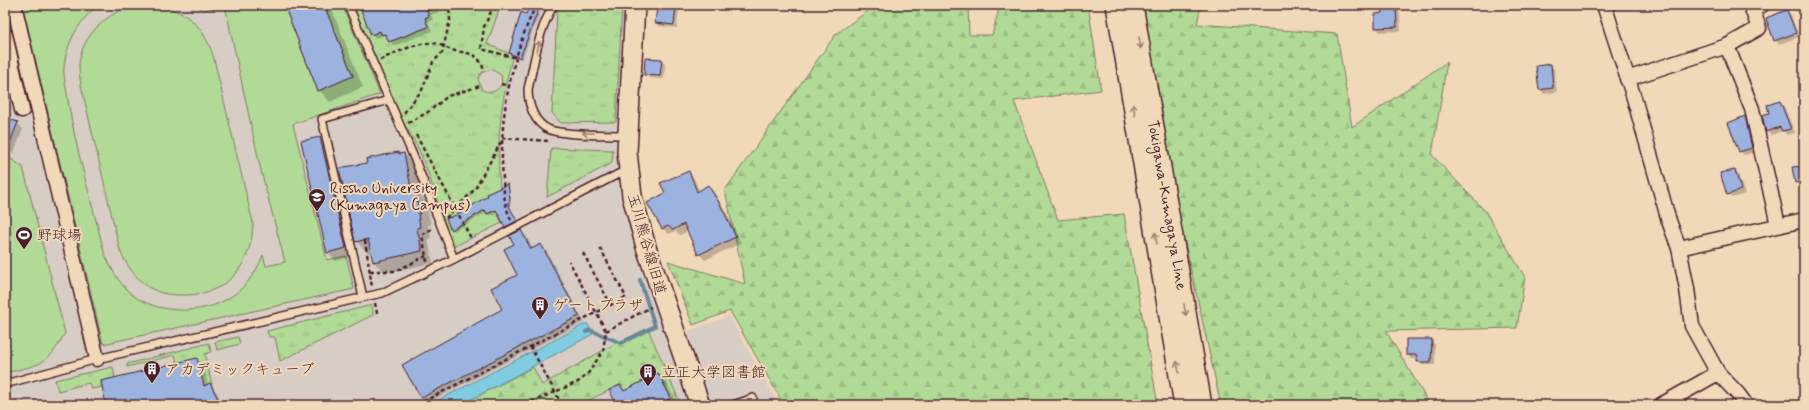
<svg xmlns="http://www.w3.org/2000/svg" width="1809" height="410" font-family="Mynerve,'Klee One',sans-serif">
	<style>
		.built { fill: #d8cdc5 }
		.grass { fill: url(#grass-tufts); stroke: #7e7c61; fill-rule: evenodd }
		.forest { fill: url(#forest-firs); stroke: #7e7c61 }
		.pitch { fill: #b1da97; stroke: #7e7c61 }
		.water { fill: #80cce0; stroke: #6a8798 }
		.shadow { fill: #0003 }
		.lines { fill: none; stroke-linecap: round; stroke-linejoin: round }
		.stream { stroke: #6a8798; stroke-width: 4 }
		.building { fill: #9cb3e0; stroke: #4a1f2b }
		.lane-casing { stroke: #4a1f2b; stroke-width: 10 }
		.street-casing { stroke: #4a1f2b; stroke-width: 17 }
		.secondary-casing { stroke: #4a1f2b; stroke-width: 22 }
		.path { stroke: #4a1f2b; stroke-width: 2.5; stroke-dasharray: 4 3; stroke-linecap: butt }
		.lane { stroke: #f1d8b9; stroke-width: 7 }
		.street { stroke: #f1d8b9; stroke-width: 14 }
		.secondary { stroke: #f1d8b9; stroke-width: 19 }
		.oneway { stroke: #9e7c72 }
		.labels { text-anchor: middle; stroke-width: 4; stroke-linejoin: round; paint-order: stroke }
		.poi-label { font-size: 15px; fill: #4a1f2b; stroke: #f1d8b9; text-anchor: start }
		.street-label { font-size: 15px; fill: #4a1f2b; stroke: #f1d8b9 }
	</style>
	<defs>
		<pattern id="grass-tufts" width="24" height="20" patternUnits="userSpaceOnUse"><rect width="24" height="20" fill="#b1da97"/><path d="M3 7l-1-3M5 7V3M7 7l1-3M15 17l-1-3M17 17v-4M19 17l1-3" fill="none" stroke="#9abb82"/></pattern>
		<pattern id="forest-firs" width="22" height="20" patternUnits="userSpaceOnUse"><rect width="22" height="20" fill="#b1da97"/><path d="M5 1l3.5 6h-7zM16 11l3.5 6h-7z" fill="#9abb82"/></pattern>
	</defs>
	<rect width="100%" height="100%" fill="#f1d8b9"/>
	<filter id="ink" filterUnits="userSpaceOnUse"><feTurbulence type="fractalNoise" baseFrequency=".025" numOctaves="2"/><feDisplacementMap in="SourceGraphic" scale="8" xChannelSelector="R" yChannelSelector="G"/><feConvolveMatrix kernelMatrix="1 2 1 2 8 2 1 2 1" color-interpolation-filters="sRGB"/></filter>
	<g filter="url(#ink)">
		<polygon class="built" points="5,5 628,5 621,120 670,338 729,316 779,405 5,405"/>
		<g class="grass">
			<path d="M353,5H359L382,35L385,34L389,42L428,27L425,18L429,16L427,11C451,2 477,5 501,5L487,44L513,55C501,98 496,143 500,188L487,194L490,200L466,221L485,210L487,214L496,210L502,223L457,245L450,242C437,205 426,150 401,121ZM491,69L501,75L502,83C498,92 491,94 482,90L478,79L481,73Z"/>
			<polygon points="560,5 622,5 616,122 561,123 552,113 557,11"/>
			<polygon points="551,148 613,150 612,163 547,197"/>
			<polygon points="372,305 373,315 280,361 275,337 269,337 267,331"/>
			<polygon points="238,337 240,344 217,350 215,342"/>
			<polygon points="209,343 211,352 205,354 213,390 210,384 204,386 177,363 175,355 127,367 127,364"/>
			<polygon points="113,367 115,378 101,381 102,387 91,389 89,383 58,391 55,380"/>
		</g>
		<g class="forest">
			<polygon points="876,5 968,5 969,35 992,35 1000,5 1088,5 1101,90 1014,101 1058,220 1124,214 1158,405 784,405 730,311 693,325 668,261 745,284 725,190 836,34"/>
			<polygon points="1141,5 1201,5 1197,24 1337,34 1352,127 1447,62 1432,155 1485,211 1525,277 1517,328 1386,331 1430,405 1221,405 1173,189"/>
			<polygon points="648,329 681,405 665,405 663,402 671,398 658,373 624,391 620,385 579,405 461,405 533,367 542,385 616,343"/>
		</g>
		<g class="pitch">
			<path d="M31,5H99C80,18 66,44 64,67C63,77 67,90 68,100C76,151 92,202 104,252C110,266 118,282 130,293C141,302 155,307 169,309C211,315 248,296 263,255L266,266L285,262L261,171L225,6L203,10L196,5H284L318,91L353,76L324,5H342L380,94L293,124L327,260L346,256L354,289L103,344L23,7Z"/>
			<path d="M135,5C177,3 203,19 214,59L253,223C252,264 229,294 187,295C175,295 164,295 154,290C138,283 127,266 120,251L81,85C80,79 79,72 79,66C80,36 108,12 135,5Z"/>
			<path d="M5,155L23,167L65,333C47,367 40,364 5,373Z"/>
		</g>
		<polygon class="water" points="587,323 593,334 461,405 429,405"/>
		<g class="shadow">
			<polygon points="285,5 330,5 363,87 330,102 319,90"/>
			<polygon points="360,5 437,5 439,12 431,15 433,20 428,22 432,31 394,46 388,38 383,35 376,38 372,34"/>
			<polygon points="660,5 679,6 677,28 659,26 656,23"/>
			<polygon points="1382,5 1399,5 1401,31 1380,32 1376,27 1383,14"/>
			<polygon points="1713,5 1728,5 1717,9"/>
			<polygon points="530,7 540,12 522,59 512,54"/>
			<polygon points="1787,11 1791,15 1799,37 1779,44 1775,40"/>
			<polygon points="661,60 665,64 664,79 649,78 645,74"/>
			<polygon points="1550,65 1554,69 1557,92 1544,94 1540,89"/>
			<polygon points="1780,102 1784,106 1795,133 1787,135 1783,131 1771,135 1767,131 1771,114"/>
			<polygon points="1745,118 1749,122 1756,152 1744,155 1740,151"/>
			<polygon points="5,119 17,123 23,129 14,153 5,151"/>
			<polygon points="320,138 328,146 354,256 336,261 328,253"/>
			<polygon points="1804,146 1804,167 1801,147"/>
			<polygon points="404,154 415,165 421,196 425,200 431,225 428,225 431,238 428,239 433,263 385,273 374,262 372,252 368,253 356,241 368,163"/>
			<polygon points="1804,167 1804,186 1800,186 1796,182"/>
			<polygon points="1734,171 1738,175 1745,194 1732,198 1728,194"/>
			<polygon points="688,172 694,178 700,192 708,187 714,192 727,213 741,243 705,260 699,254 688,231 680,235 675,231 669,234 663,229 649,204 666,194"/>
			<polygon points="507,185 509,187 511,202 510,207 518,223 508,229 498,212 490,216 487,212 454,231 452,229 447,220 457,216"/>
			<polygon points="521,231 526,236 533,249 541,245 546,250 584,322 427,403 421,398 403,365 504,310 518,275 515,244"/>
			<polygon points="1431,340 1435,345 1435,365 1422,365 1418,359 1411,359 1407,354"/>
			<polygon points="197,359 203,365 208,385 210,385 216,391 224,405 107,405"/>
			<polygon points="658,374 666,382 678,405 618,405 620,386 625,391"/>
			<polygon points="24,400 28,405 7,405"/>
		</g>
		<g class="lines">
			<polyline class="stream" points="586,332 590,330 621,343 655,326 640,280"/>
		</g>
		<g class="building">
			<polygon points="284,5 324,5 353,76 318,91"/>
			<polygon points="359,5 425,5 429,16 425,18 428,27 389,42 385,34 382,35 380,31 371,35"/>
			<polygon points="530,5 540,5 520,58 509,53 521,12 526,14"/>
			<polygon points="661,5 676,5 674,25 655,23 657,7 661,8"/>
			<polygon points="1381,5 1396,5 1397,27 1375,28 1375,14 1382,13"/>
			<polygon points="1787,10 1796,33 1774,41 1766,18"/>
			<polygon points="645,58 662,59 660,76 644,75"/>
			<polygon points="1551,64 1553,88 1539,90 1536,66"/>
			<polygon points="1780,101 1791,129 1782,131 1780,127 1766,132 1762,115 1769,113 1767,105"/>
			<polygon points="1745,116 1752,148 1739,152 1728,123"/>
			<polygon points="5,118 18,122 6,153 5,153"/>
			<polygon points="320,137 346,248 327,253 301,141"/>
			<polygon points="398,152 399,154 404,153 411,188 414,187 420,214 418,214 420,227 417,228 422,251 373,262 368,239 355,242 339,168 367,163 366,159"/>
			<polygon points="1804,166 1804,181 1795,183 1792,167"/>
			<polygon points="1735,170 1741,190 1727,195 1720,173"/>
			<polygon points="689,171 697,192 708,185 721,206 736,237 698,255 684,224 673,230 668,226 662,229 647,203 665,193 660,183"/>
			<polygon points="508,184 510,199 508,204 517,221 505,227 496,210 487,214 485,210 451,230 446,219 456,215 488,196 487,194"/>
			<polygon points="521,230 531,249 541,244 579,316 421,398 402,365 502,309 491,288 517,275 504,249 514,244 509,236"/>
			<polygon points="1406,339 1432,339 1431,362 1417,362 1417,355 1406,355"/>
			<polygon points="197,358 204,386 210,383 221,405 106,405 101,381"/>
			<polygon points="658,373 671,398 658,405 617,405 609,390 620,385 624,391"/>
		</g>
		<g class="lines">
			<defs>
				<g id="lane">
					<polyline points="348,5 415,160 454,259"/>
					<path d="M554,5C538,29 535,61 528,89C528,104 534,124 550,130C569,136 606,134 627,135"/>
					<polyline points="363,297 322,119 389,100"/>
					<polyline points="5,384 97,359 382,293 454,259 628,169"/>
					<polyline points="733,405 753,398"/>
				</g>
				<g id="street">
					<polyline points="1604,5 1634,98 1669,221 1679,248 1687,289 1692,326 1718,373 1738,394 1746,405"/>
					<polyline points="15,9 97,359"/>
					<polyline points="5,35 22,110"/>
					<polyline points="1727,46 1752,109 1778,225"/>
					<polyline points="1627,79 1727,46 1759,28 1752,9 1762,5"/>
					<polyline points="1679,248 1804,220"/>
					<polyline points="1661,405 1718,373"/>
				</g>
				<g id="secondary">
					<polyline points="635,5 627,152 632,196 646,247 700,405"/>
					<polyline points="1116,5 1184,405"/>
					<path id="s1" d="M1133,5L1202,405"/>
				</g>
			</defs>
			<use href="#lane" class="lane-casing"/>
			<use href="#street" class="street-casing"/>
			<use href="#secondary" class="secondary-casing"/>
			<g class="path">
				<polyline points="494,5 484,27 481,49 517,58"/>
				<path d="M380,60C395,53 417,42 433,43C442,44 448,50 456,51C472,54 478,53 484,70"/>
				<polyline points="501,84 510,86"/>
				<polyline points="404,113 422,90 433,62 442,53 450,20 449,5"/>
				<polyline points="408,123 428,112 448,96 480,86"/>
				<polyline points="416,135 472,240"/>
				<polyline points="502,138 549,141"/>
				<polyline points="446,218 475,189 501,142"/>
				<path d="M511,220C504,204 504,195 503,178C498,120 511,58 536,5"/>
				<polyline points="365,240 372,287"/>
				<polyline points="583,253 611,305"/>
				<polyline points="427,262 422,235 433,228"/>
				<polyline points="370,271 396,271 426,256"/>
				<polyline points="375,303 377,313"/>
				<polyline points="606,331 651,307"/>
				<polyline points="530,346 562,405"/>
				<polyline points="417,405 626,297 599,246"/>
				<polyline points="525,405 578,382 587,375 603,351 606,331 569,261"/>
			</g>
			<use href="#lane" class="lane"/>
			<use href="#street" class="street"/>
			<use href="#secondary" class="secondary"/>
		</g>
		<defs><path id="oneway-shaft" d="M-6 0H5M1.5-3L5.5 0L1.5 3" fill="none" stroke-width="1.6" stroke-linecap="round" stroke-linejoin="round"/></defs>
		<g class="oneway">
			<use href="#oneway-shaft" transform="translate(1140 43) rotate(80)"/>
			<use href="#oneway-shaft" transform="translate(538 47) rotate(-77)"/>
			<use href="#oneway-shaft" transform="translate(1134 110) rotate(-100)"/>
			<use href="#oneway-shaft" transform="translate(588 133) rotate(-177)"/>
			<use href="#oneway-shaft" transform="translate(1156 238) rotate(-100)"/>
			<use href="#oneway-shaft" transform="translate(1185 310) rotate(80)"/>
			<use href="#oneway-shaft" transform="translate(1178 367) rotate(-100)"/>
		</g>
	</g>
	<defs>
		<symbol id="university-pin" viewBox="-11 -11 22 30"><path d="M0 17L-7.5 6A9.5 9.5 0 1 1 7.5 6Z" fill="#4a1f2b" stroke="#f1d8b9"/><path d="M0-5L7-2L0 1L-7-2ZM-4 1L0 2.5L4 1V4Q0 6-4 4Z" fill="#fff"/></symbol>
		<symbol id="stadium-pin" viewBox="-11 -11 22 30"><path d="M0 17L-7.5 6A9.5 9.5 0 1 1 7.5 6Z" fill="#4a1f2b" stroke="#f1d8b9"/><path d="M0-5a6.5 5 0 1 0 0 10a6.5 5 0 1 0 0-10ZM-3.5-1.8h7v3.6h-7Z" fill="#fff"/></symbol>
		<symbol id="building-pin" viewBox="-11 -11 22 30"><path d="M0 17L-7.5 6A9.5 9.5 0 1 1 7.5 6Z" fill="#4a1f2b" stroke="#f1d8b9"/><path d="M-4-6H4V6H1V3H-1V6H-4ZM-2.5-4.3h1.7v1.8h-1.7ZM.8-4.3h1.7v1.8H.8ZM-2.5-1h1.7V.8h-1.7ZM.8-1h1.7V.8H.8Z" fill="#fff"/></symbol>
	</defs>
	<g fill-rule="evenodd">
		<use href="#university-pin" x="307" y="187" width="20" height="27"/>
		<use href="#stadium-pin" x="14" y="225" width="20" height="27"/>
		<use href="#building-pin" x="530" y="295" width="20" height="27"/>
		<use href="#building-pin" x="142" y="359" width="20" height="27"/>
		<use href="#building-pin" x="638" y="362" width="20" height="27"/>
	</g>
	<g class="labels">
		<g class="poi-label">
			<text x="330" y="193">Rissho University<tspan x="330" dy="17">(Kumagaya Campus)</tspan></text>
			<text x="37" y="240">野球場</text>
			<text x="553" y="310">ゲートプラザ</text>
			<text x="165" y="374">アカデミックキューブ</text>
			<text x="661" y="377">立正大学図書館</text>
		</g>
		<g class="street-label">
			<text dy="5" stroke="none"><textPath href="#s1" startOffset="203">Tokigawa-Kumagaya Line</textPath></text>
			<text transform="translate(647 244) rotate(74)" y="5">玉川熊谷線旧道</text>
		</g>
	</g>
	<rect width="1809" height="410" fill="none" stroke="#f1d8b9" stroke-width="20"/>
	<rect x="10" y="10" width="1789" height="390" fill="none" stroke="#4a1f2b" stroke-width="1.5" filter="url(#ink)"/>
</svg>
